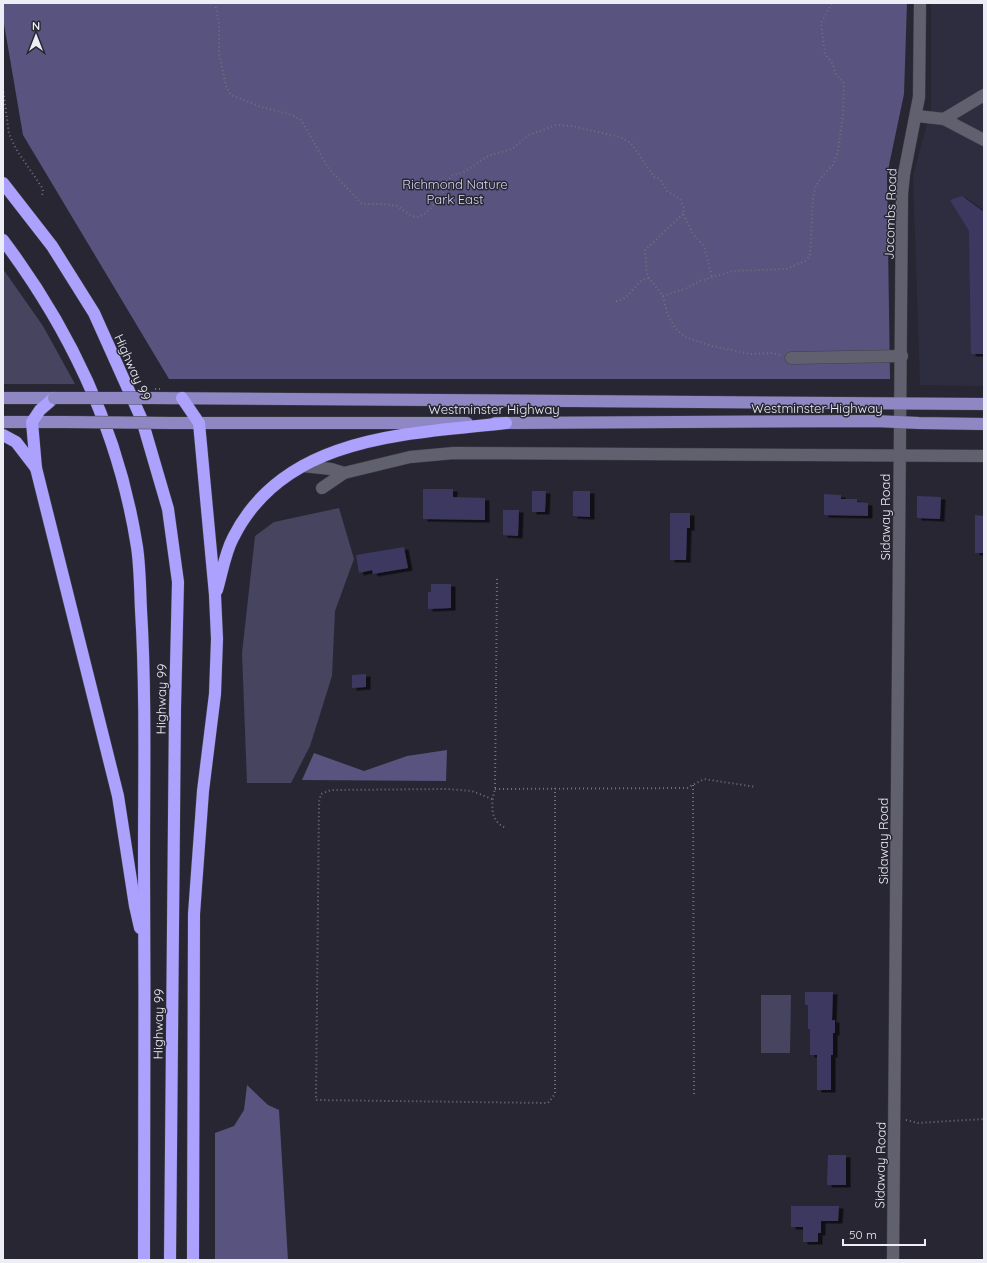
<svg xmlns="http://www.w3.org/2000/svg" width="987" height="1263" font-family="Quicksand,sans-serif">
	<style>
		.built { fill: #2e2d3f }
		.green { fill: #46445f }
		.forest { fill: #58537f }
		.building { fill: #3d3761; filter: url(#shadow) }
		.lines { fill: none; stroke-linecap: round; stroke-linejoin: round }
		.minor-casing { stroke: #414049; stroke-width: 13 }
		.major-casing { stroke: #414049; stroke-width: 13 }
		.highway-casing { stroke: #414049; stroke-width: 13 }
		.path { stroke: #72717c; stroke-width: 2; stroke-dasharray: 1 3; stroke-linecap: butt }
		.minor { stroke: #61606e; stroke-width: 12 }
		.major { stroke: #8e87c3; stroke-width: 12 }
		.highway { stroke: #aca1fc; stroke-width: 12 }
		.major-bridge-casing { stroke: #414049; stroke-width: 13; stroke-linecap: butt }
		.path-bridge { stroke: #72717c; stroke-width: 2; stroke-dasharray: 1 3; stroke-linecap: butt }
		.major-bridge { stroke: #8e87c3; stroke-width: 12 }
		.labels { text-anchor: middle; stroke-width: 3; stroke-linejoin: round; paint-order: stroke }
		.park-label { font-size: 13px; fill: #dad8f6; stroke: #272632 }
		.street-label { font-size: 13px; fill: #ededf5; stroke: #272632 }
	</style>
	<defs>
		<filter id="shadow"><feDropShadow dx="4.5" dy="2.5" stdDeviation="0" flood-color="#0009"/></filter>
	</defs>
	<rect width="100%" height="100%" fill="#272632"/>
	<polygon class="built" points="931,3 984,3 984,386 920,385 913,176 931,109"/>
	<g class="green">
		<polygon points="3,269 43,326 75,384 3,384"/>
		<polygon points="339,508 354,559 335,611 332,676 310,746 291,783 247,783 242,653 255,536 274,522"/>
		<polygon points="761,995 791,995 790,1053 761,1053"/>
	</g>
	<g class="forest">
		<polygon points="3,3 907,3 904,94 887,175 890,379 169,379 23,135 3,18"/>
		<polygon points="447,750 446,781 302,780 314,753 364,771 407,756"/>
		<polygon points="247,1085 268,1105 279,1110 288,1260 215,1260 215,1133 234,1126 244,1110"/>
	</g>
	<g class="building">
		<polygon points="962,196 984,212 984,354 971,354 969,231 950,200"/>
		<polygon points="423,489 453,489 453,497 485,498 485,520 423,519"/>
		<polygon points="532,491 546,491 545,512 532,512"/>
		<polygon points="573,491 590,491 590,517 573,516"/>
		<polygon points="824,494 841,495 841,499 857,499 857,502 868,503 868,516 824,515"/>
		<polygon points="917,496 941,497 940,519 917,518"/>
		<polygon points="503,510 519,510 518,536 503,535"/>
		<polygon points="670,513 690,513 690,528 687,528 686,560 670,560"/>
		<polygon points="975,515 984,516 984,553 975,553"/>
		<polygon points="404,547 408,568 373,574 372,570 359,573 356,555"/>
		<polygon points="431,584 451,584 451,608 428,609 428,592 431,592"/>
		<polygon points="366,674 366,687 352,688 352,675"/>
		<polygon points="805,992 833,992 832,1020 835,1020 835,1033 833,1033 833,1055 831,1055 831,1090 817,1090 817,1055 810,1055 810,1029 808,1029 808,1005 805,1005"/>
		<polygon points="828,1155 846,1155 846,1185 827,1185"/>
		<polygon points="791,1206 839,1206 838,1221 821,1221 821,1233 818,1233 818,1242 803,1242 803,1227 791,1227"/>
	</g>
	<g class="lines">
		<defs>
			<g id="minor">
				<polyline points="917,116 944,119 984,140"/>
				<polyline points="944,119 984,95"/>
				<polyline points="791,358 902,356"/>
				<polyline points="303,466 331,469 344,473"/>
				<polyline points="322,488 344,473 410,457 454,453 984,456"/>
				<polyline points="893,1260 902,194 904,174 919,97 920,3"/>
			</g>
			<g id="major">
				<polyline points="3,398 54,398"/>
				<polyline points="149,398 984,404"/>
				<polyline points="3,422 63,422"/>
				<polyline points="174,423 467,423"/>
				<polyline points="495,423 875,421 919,423 984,424"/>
			</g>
			<g id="highway">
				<polyline points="3,183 52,246 94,313 142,420 168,509 178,582 175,708 170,1260"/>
				<path d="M3,240C72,332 119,432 137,547C140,567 140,589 141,610C146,693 144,776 144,858C145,992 144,1126 144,1260"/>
				<polyline points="54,398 40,410 32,422 36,468 118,796 135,906 140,928"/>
				<polyline points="182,398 199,423 215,595 217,639 215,694 203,791 194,914 193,1260"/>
				<polyline points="3,435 16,442 36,468"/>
				<path d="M217,590C222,573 225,553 233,538C284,435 408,434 506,423"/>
			</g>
		</defs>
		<use href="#minor" class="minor-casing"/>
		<use href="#major" class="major-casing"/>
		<use href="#highway" class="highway-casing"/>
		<g class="path">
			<polyline points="215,3 219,23 219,53 226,86 231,95 261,107 292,115 301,120 329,169 362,204 383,204 397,206 412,216 417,217 423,215 430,209 438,199 444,191 447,181 453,175 464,172 488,156 512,149 529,135 556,125 572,126 620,137 631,143 654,177 660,179 668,192 680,199 684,208 683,214 693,234 704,246 712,277"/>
			<polyline points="3,88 9,134 16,149 43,189 42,196"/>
			<polyline points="683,214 645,250 647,275 663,296 667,313 675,328 685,337 712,346 750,354 772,353 781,355"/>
			<polyline points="663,296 687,288 700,281 733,271 786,269 805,261 810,256 813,199 815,188 823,175 833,165 838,151 843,114 844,85 843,81 836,75 833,64 825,54 821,23 832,3"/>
			<path d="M616,301C632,300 634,280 649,278"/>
			<path d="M497,579L495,789C491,802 489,823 507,828"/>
			<polyline points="693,785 694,1095"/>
			<polyline points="495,789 687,788 704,779 756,787"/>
			<polyline points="492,799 472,791 448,789 331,790 321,794 319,802 316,1100 548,1103 555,1094 555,788"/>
			<polyline points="906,1120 918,1123 984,1119"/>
		</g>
		<use href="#minor" class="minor"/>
		<use href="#major" class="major"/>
		<use href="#highway" class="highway"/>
		<defs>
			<g id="major-bridge">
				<polyline points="54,398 149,398"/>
				<polyline points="63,422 174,423"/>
			</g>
		</defs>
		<use href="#major-bridge" class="major-bridge-casing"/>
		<polyline class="path-bridge" points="155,389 161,389"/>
		<use href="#major-bridge" class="major-bridge"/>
	</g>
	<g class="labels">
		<g class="park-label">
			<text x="455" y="189">Richmond Nature<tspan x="455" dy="15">Park East</tspan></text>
		</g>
		<g class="street-label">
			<text transform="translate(890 214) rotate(-88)" y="5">Jacombs Road</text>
			<text transform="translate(133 367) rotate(66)" y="5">Highway 99</text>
			<text x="817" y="413">Westminster Highway</text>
			<text x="494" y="414">Westminster Highway</text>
			<text transform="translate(885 517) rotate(-90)" y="5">Sidaway Road</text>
			<text transform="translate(161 699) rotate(-89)" y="5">Highway 99</text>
			<text transform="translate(883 841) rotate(-90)" y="5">Sidaway Road</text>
			<text transform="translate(158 1024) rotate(-89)" y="5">Highway 99</text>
			<text transform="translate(880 1165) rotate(-89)" y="5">Sidaway Road</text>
		</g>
	</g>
	<rect width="987" height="1263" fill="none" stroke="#ededf5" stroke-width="8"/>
	<g transform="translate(36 36)" stroke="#272632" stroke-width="3" paint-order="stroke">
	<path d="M0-3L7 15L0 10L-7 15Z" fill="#ededf5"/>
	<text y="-6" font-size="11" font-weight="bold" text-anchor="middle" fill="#ededf5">N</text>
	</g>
	<path d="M843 1239v6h82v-6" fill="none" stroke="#ededf5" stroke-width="2"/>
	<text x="849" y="1239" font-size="12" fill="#ededf5" stroke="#272632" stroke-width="3" paint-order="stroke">50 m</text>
</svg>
